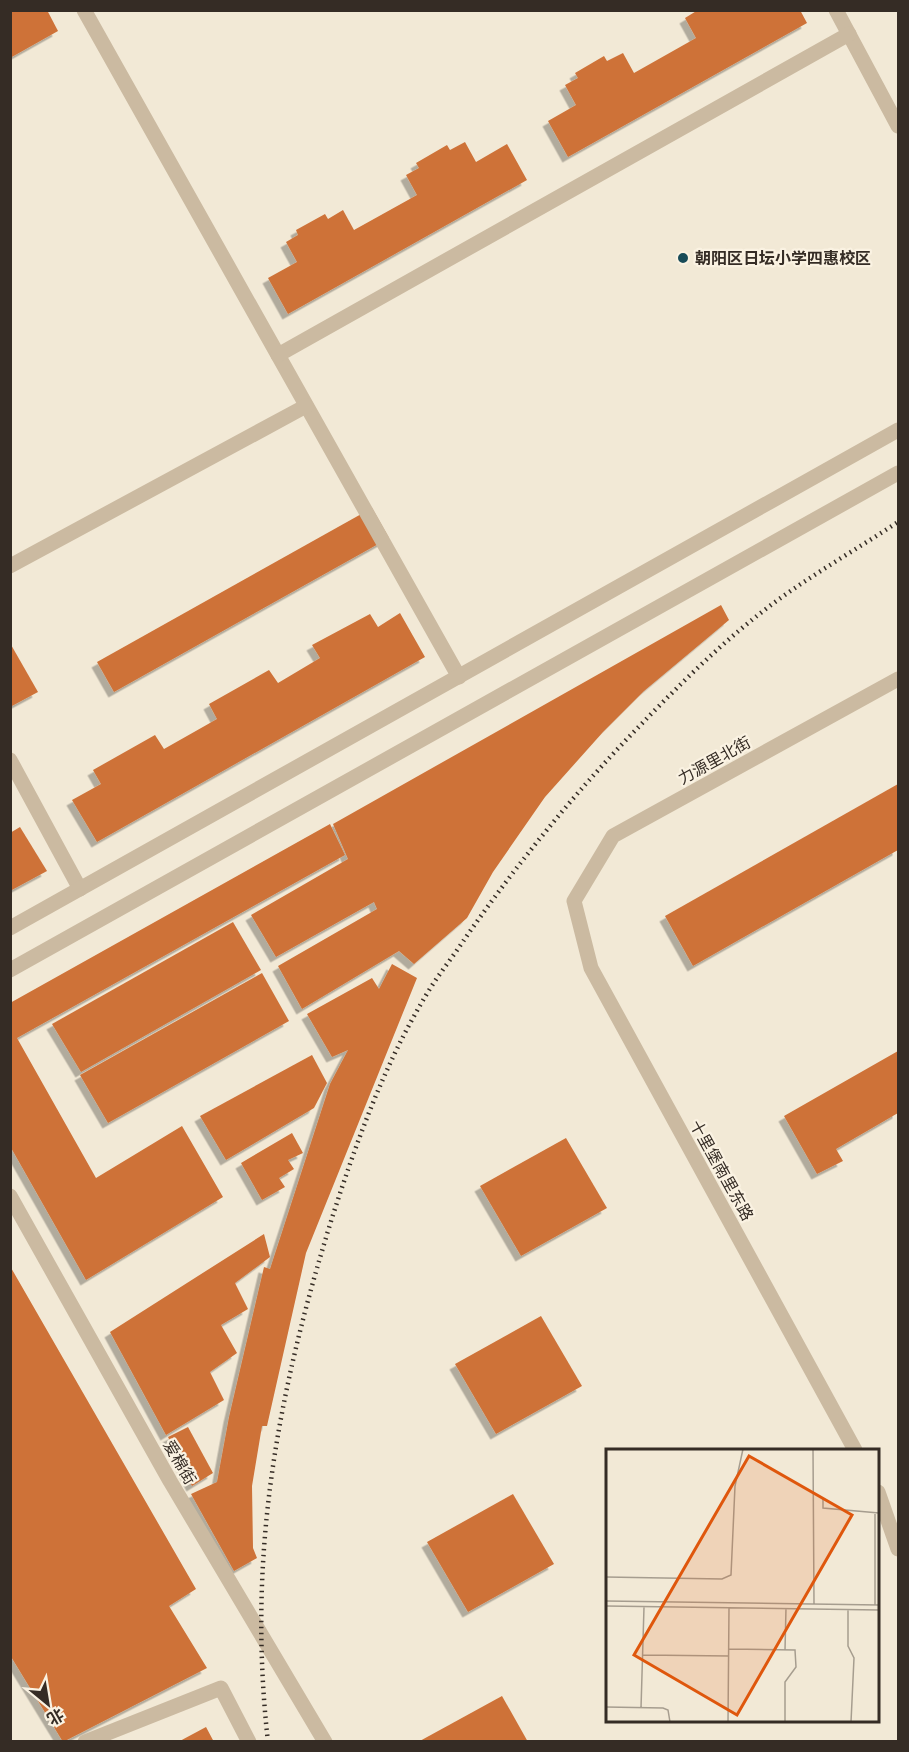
<svg xmlns="http://www.w3.org/2000/svg" width="909" height="1752" font-family="Inter,'Noto Sans SC',sans-serif">
	<style>
		.building { fill: #ce7238; filter: url(#shadow) }
		.lines { fill: none; stroke-linecap: round; stroke-linejoin: round }
		.street { stroke: #cbbaa1; stroke-width: 15 }
		.rail { stroke: #352c25; stroke-width: 4.5; stroke-dasharray: 1.5 4.5; stroke-linecap: butt }
		.poi-dot { fill: #184b58; stroke: #faf2e2; stroke-width: 2 }
		.labels { text-anchor: middle; stroke-width: 4.5; stroke-linejoin: round; paint-order: stroke }
		.poi-label { font-size: 16px; font-weight: bold; fill: #352c25; stroke: #faf2e2; text-anchor: start }
		.street-label { font-size: 16px; fill: #352c25; stroke: #faf2e2 }
		.inset-road { fill: none; stroke: #a69d8f; stroke-width: 1.5 }
		.view { fill: #df570d; fill-opacity: 0.15; stroke: #df570d; stroke-width: 3 }
		.inset-edge { fill: none; stroke: #352c25; stroke-width: 3 }
	</style>
	<defs>
		<filter id="shadow"><feDropShadow dx="-5.5" dy="5.5" stdDeviation="0" flood-color="#0004"/></filter>
	</defs>
	<rect width="100%" height="100%" fill="#f2e9d6"/>
	<g class="building">
		<polygon points="10,10 47,10 58,31 10,58"/>
		<polygon points="698,10 800,10 807,23 568,157 548,121 576,105 565,85 578,78 575,73 604,56 607,61 623,53 634,73 696,38 685,18"/>
		<polygon points="465,142 476,162 507,144 527,180 288,314 268,278 297,262 286,242 298,235 296,230 325,214 328,219 343,210 354,230 417,195 406,175 419,168 416,163 447,145 450,150"/>
		<polygon points="372,508 389,538 114,692 97,662"/>
		<polygon points="721,605 729,620 644,691 603,732 545,797 493,872 467,918 414,964 399,951 302,1009 278,966 377,909 374,902 276,957 251,915 348,859 333,824"/>
		<polygon points="400,613 425,657 97,842 72,800 101,784 93,770 155,735 164,749 217,719 209,704 269,670 278,683 320,658 312,645 370,614 378,627"/>
		<polygon points="10,643 38,692 10,707"/>
		<polygon points="898,784 898,850 693,966 665,916"/>
		<polygon points="330,824 345,855 17,1038 96,1178 182,1126 223,1197 86,1280 10,1146 10,1003"/>
		<polygon points="20,827 47,871 10,891 10,833"/>
		<polygon points="233,922 261,970 81,1072 52,1024"/>
		<polygon points="392,964 417,978 306,1253 267,1426 262,1426 252,1486 253,1548 257,1558 234,1571 191,1494 217,1482 229,1417 264,1267 270,1269 330,1084 348,1050 332,1057 307,1014 372,978 379,989"/>
		<polygon points="262,973 289,1021 108,1123 80,1075"/>
		<polygon points="898,1051 898,1113 836,1149 843,1161 817,1174 784,1116"/>
		<polygon points="312,1055 327,1083 314,1108 226,1160 200,1116"/>
		<polygon points="292,1133 303,1153 288,1160 294,1169 279,1178 285,1187 262,1200 241,1163"/>
		<polygon points="566,1138 607,1208 521,1256 480,1186"/>
		<polygon points="264,1234 270,1257 235,1283 248,1309 221,1325 237,1353 210,1372 224,1400 166,1435 110,1332"/>
		<polygon points="10,1266 196,1589 169,1606 207,1668 63,1742 10,1655"/>
		<polygon points="541,1316 582,1386 496,1434 455,1364"/>
		<polygon points="188,1427 213,1473 192,1486 168,1437"/>
		<polygon points="513,1494 554,1564 468,1612 427,1542"/>
		<polygon points="502,1696 528,1742 418,1742"/>
		<polygon points="206,1727 214,1742 178,1742"/>
	</g>
	<g class="lines">
		<g class="street">
			<polyline points="84,10 459,677"/>
			<polyline points="836,10 898,126"/>
			<polyline points="278,355 849,34"/>
			<polyline points="10,566 306,406"/>
			<polyline points="10,760 80,889"/>
			<polyline points="10,928 898,430"/>
			<polyline points="10,970 898,473"/>
			<polyline points="10,1196 170,1481 325,1742"/>
			<polyline points="855,1450 591,968 574,901 613,836 898,679"/>
			<polyline points="878,1492 898,1549"/>
			<polyline points="85,1742 221,1688 249,1742"/>
		</g>
		<path class="rail" d="M268,1742C247,1556 277,1395 332,1218C356,1143 384,1065 425,997C437,976 453,957 466,937C515,867 568,801 627,739C674,690 726,637 782,597C820,570 860,547 898,522"/>
	</g>
	<circle class="poi-dot" cx="683" cy="258" r="6"/>
	<g class="labels">
		<g class="poi-label">
			<text x="695" y="264">朝阳区日坛小学四惠校区</text>
		</g>
		<g class="street-label">
			<text transform="translate(714 760) rotate(-29)" y="6">力源里北街</text>
			<text transform="translate(722 1170) rotate(61)" y="6">十里堡南里东路</text>
			<text transform="translate(180 1462) rotate(60)" y="6">爱棉街</text>
		</g>
	</g>
	<g transform="translate(606 1449)">
		<rect width="273" height="273" fill="#f2e9d6"/>
		<path class="inset-road" d="M207,0L208,155M217,49V59L273,64M0,128L116,130L125,126L129,37L137,0M0,152L273,156M269,156V65M0,157L273,161M242,160V197L248,209L245,273M123,200L189,201L190,218L179,233V273M179,201L180,159M37,206L123,207M0,258L57,259L62,261L64,273M35,259L38,158M122,273L123,159"/>
		<path class="view" d="M143,7L246,66L131,266L28,206Z"/>
		<rect width="273" height="273" class="inset-edge"/>
	</g>
	<rect width="909" height="1752" fill="none" stroke="#352c25" stroke-width="24"/>
	<g transform="translate(48 1704) rotate(150)" stroke="#faf2e2" stroke-width="4.5" paint-order="stroke">
	<path d="M0-4.5L10 22L0 15L-10 22Z" fill="#352c25"/>
	<text y="-9" font-size="16" font-weight="bold" text-anchor="middle" fill="#352c25">北</text>
	</g>
</svg>
